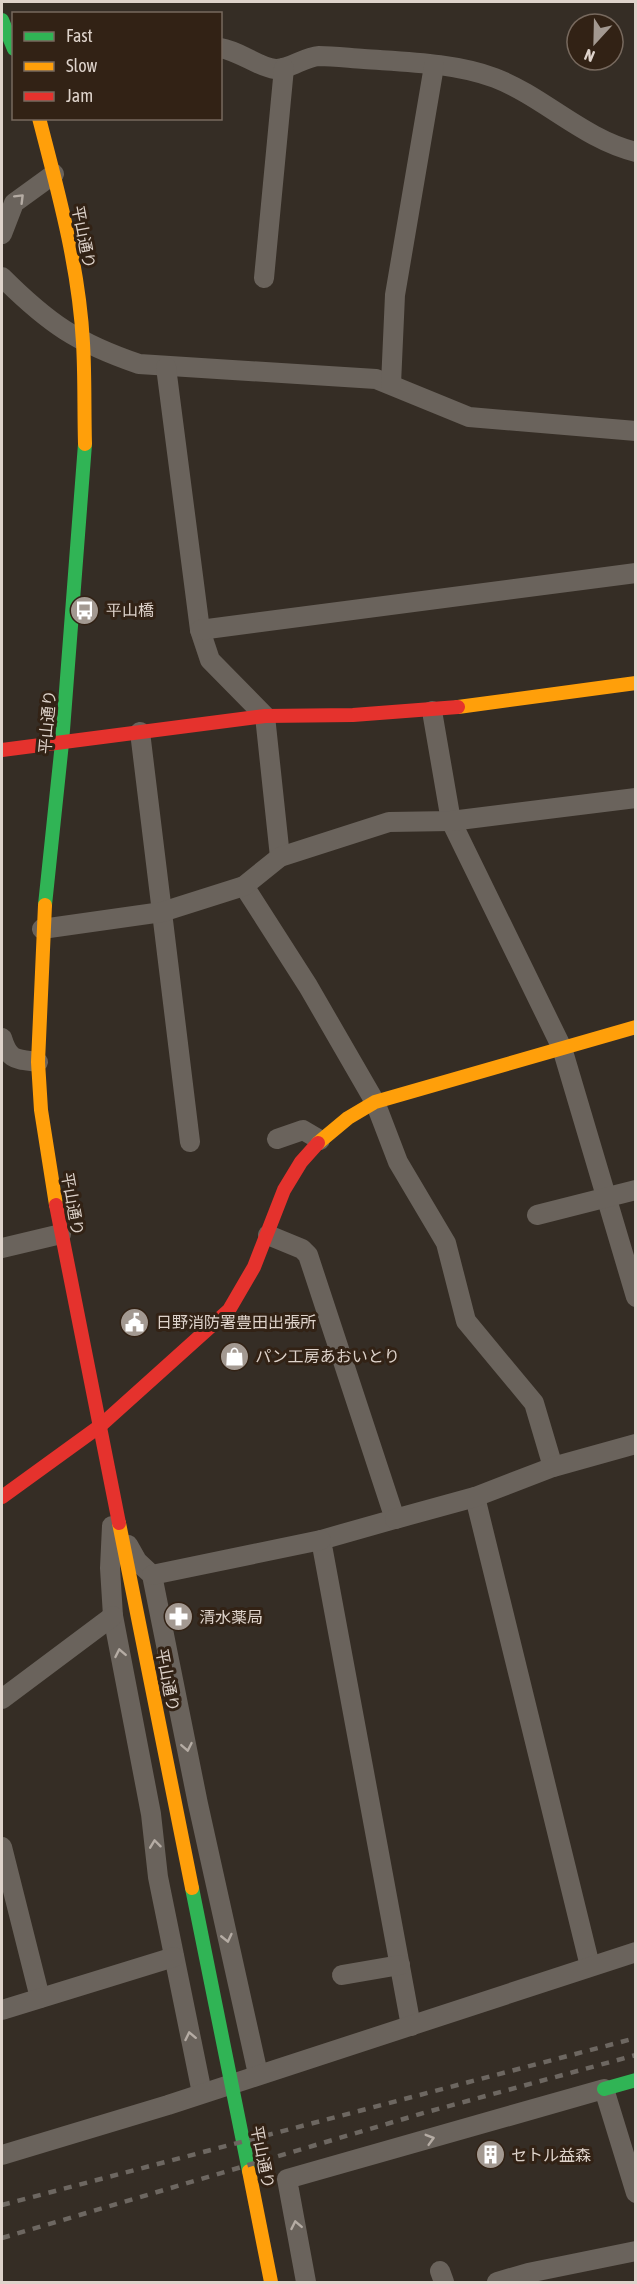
<svg xmlns="http://www.w3.org/2000/svg" width="637" height="2284" font-family="'Asap Condensed','Noto Sans JP',sans-serif">
	<style>
		.lines { fill: none; stroke-linecap: round; stroke-linejoin: round }
		.street { stroke: #6a635c; stroke-width: 20 }
		.fast { stroke: #30b455; stroke-width: 14 }
		.slow { stroke: #ff9f0a; stroke-width: 14 }
		.jam { stroke: #e5322d; stroke-width: 14 }
		.rail { stroke: #6d6761; stroke-width: 4.5; stroke-dasharray: 8 8; stroke-linecap: butt }
		.oneway { stroke: #b5aca4 }
		.labels { text-anchor: middle; stroke-width: 6; stroke-linejoin: round; paint-order: stroke }
		.street-label { font-size: 16px; fill: #ded3cb; stroke: #322215 }
		.poi-label { font-size: 16px; fill: #ded3cb; stroke: #322215; text-anchor: start }
	</style>
	<rect width="100%" height="100%" fill="#352d25"/>
	<g class="lines">
		<g class="street">
			<path d="M220,48C240,51 258,67 275,69C290,70 303,57 319,56C333,56 349,58 364,59C406,62 455,63 495,78C544,97 583,139 636,152"/>
			<polyline points="2,234 14,203 54,174"/>
			<path d="M2,277C48,323 77,343 139,364L376,379L469,417L636,431"/>
			<polyline points="264,278 284,68"/>
			<polyline points="166,367 200,630 210,660 265,716 280,857"/>
			<polyline points="391,384 395,295 434,66"/>
			<polyline points="200,630 636,573"/>
			<polyline points="432,711 451,821 562,1048 636,1297"/>
			<polyline points="140,732 190,1142"/>
			<polyline points="244,886 308,986 375,1102 398,1162 446,1243 466,1321 534,1403 553,1467"/>
			<polyline points="42,929 162,912 244,886 280,857 389,822 451,821 636,798"/>
			<path d="M2,1038C9,1061 16,1059 38,1062"/>
			<polyline points="277,1139 303,1130 320,1140"/>
			<polyline points="537,1215 636,1190"/>
			<polyline points="268,1235 302,1249 308,1255 395,1519 321,1540 411,2026"/>
			<polyline points="2,1248 61,1234"/>
			<polyline points="475,1497 590,1966"/>
			<polyline points="395,1519 475,1497 553,1467 636,1444"/>
			<polyline points="112,1526 110,1568 113,1616 151,1814 158,1877 202,2093"/>
			<polyline points="128,1545 137,1561 152,1575 198,1804 258,2074"/>
			<polyline points="152,1575 321,1540"/>
			<polyline points="2,1699 113,1616"/>
			<polyline points="2,1847 40,1998"/>
			<polyline points="342,1975 400,1965"/>
			<polyline points="2,2010 174,1957"/>
			<polyline points="2,2155 168,2105 636,1952"/>
			<polyline points="440,2271 444,2282"/>
			<polyline points="306,2282 287,2179 604,2089 636,2193"/>
			<polyline points="497,2282 528,2273 636,2251"/>
		</g>
		<g class="fast">
			<polyline points="2,20 14,49"/>
			<polyline points="45,905 62,743 85,444"/>
			<polyline points="192,1888 249,2171"/>
			<polyline points="604,2089 636,2080"/>
		</g>
		<g class="slow">
			<path d="M39,118C58,191 79,267 83,343C85,376 84,410 85,444"/>
			<polyline points="458,707 636,683"/>
			<polyline points="45,905 38,1062 41,1110 56,1205"/>
			<polyline points="318,1143 348,1118 375,1102 636,1027"/>
			<polyline points="119,1523 192,1888"/>
			<polyline points="249,2171 271,2282"/>
		</g>
		<g class="jam">
			<polyline points="2,750 265,716 353,715 458,707"/>
			<polyline points="56,1205 119,1523"/>
			<polyline points="2,1497 100,1426 229,1310 254,1267 284,1190 301,1162 318,1143"/>
		</g>
		<g class="rail">
			<polyline points="2,2205 636,2038"/>
			<polyline points="2,2238 427,2112 636,2055"/>
		</g>
	</g>
	<defs><path id="oneway-chevron" d="M-2-3.5L2.5 0L-2 3.5" fill="none" stroke-width="1.6" stroke-linecap="round" stroke-linejoin="round" transform="scale(1.5)"/></defs>
	<g class="oneway">
		<use href="#oneway-chevron" transform="translate(20 198) rotate(-45)"/>
		<use href="#oneway-chevron" transform="translate(120 1653) rotate(-101)"/>
		<use href="#oneway-chevron" transform="translate(187 1747) rotate(79)"/>
		<use href="#oneway-chevron" transform="translate(155 1844) rotate(-97)"/>
		<use href="#oneway-chevron" transform="translate(227 1938) rotate(77)"/>
		<use href="#oneway-chevron" transform="translate(190 2036) rotate(-102)"/>
		<use href="#oneway-chevron" transform="translate(430 2139) rotate(-16)"/>
		<use href="#oneway-chevron" transform="translate(296 2225) rotate(-101)"/>
	</g>
	<defs>
		<symbol id="bus-disc" viewBox="-11 -11 22 22"><circle r="9.5" fill="#a39991" stroke="#322215"/><path d="M-5-6H5V4H4V6H2V4H-2V6H-4V4H-5ZM-3.5-4V0h7V-4ZM-3.5 1.2v1.5H-2V1.2ZM2 1.2v1.5H3.5V1.2Z" fill="#fff"/></symbol>
		<symbol id="civic-disc" viewBox="-11 -11 22 22"><circle r="9.5" fill="#a39991" stroke="#322215"/><path d="M-.6-6.5H3V-4.5H.6V-3L4-1V1h2V6H-6V1h2V-1L-.6-3ZM-1.2 2.5V6h2.4V2.5Z" fill="#fff"/></symbol>
		<symbol id="shop-disc" viewBox="-11 -11 22 22"><circle r="9.5" fill="#a39991" stroke="#322215"/><path d="M-5-2.5h2.3a2.7 3.5 0 0 1 5.4 0H5L5.5 6h-11ZM-1.5-2.5h3a1.5 2.3 0 0 0-3 0Z" fill="#fff"/></symbol>
		<symbol id="pharmacy-disc" viewBox="-11 -11 22 22"><circle r="9.5" fill="#a39991" stroke="#322215"/><path d="M-2-6h4v4h4v4h-4v4h-4v-4h-4v-4h4Z" fill="#fff"/></symbol>
		<symbol id="building-disc" viewBox="-11 -11 22 22"><circle r="9.5" fill="#a39991" stroke="#322215"/><path d="M-4-6H4V6H1V3H-1V6H-4ZM-2.5-4.3h1.7v1.8h-1.7ZM.8-4.3h1.7v1.8H.8ZM-2.5-1h1.7V.8h-1.7ZM.8-1h1.7V.8H.8Z" fill="#fff"/></symbol>
	</defs>
	<g fill-rule="evenodd">
		<use href="#bus-disc" x="68" y="594" width="33" height="33"/>
		<use href="#civic-disc" x="118" y="1306" width="33" height="33"/>
		<use href="#shop-disc" x="218" y="1340" width="33" height="33"/>
		<use href="#pharmacy-disc" x="162" y="1600" width="33" height="33"/>
		<use href="#building-disc" x="474" y="2138" width="33" height="33"/>
	</g>
	<g class="labels">
		<g class="street-label">
			<text transform="translate(84 237) rotate(79)" y="6">平山通り</text>
			<text transform="translate(47 722) rotate(-85)" y="6">平山通り</text>
			<text transform="translate(73 1204) rotate(80)" y="6">平山通り</text>
			<text transform="translate(168 1680) rotate(79)" y="6">平山通り</text>
			<text transform="translate(263 2157) rotate(79)" y="6">平山通り</text>
		</g>
		<g class="poi-label">
			<text x="106" y="616">平山橋</text>
			<text x="156" y="1328">日野消防署豊田出張所</text>
			<text x="255" y="1362">パン工房あおいとり</text>
			<text x="199" y="1623">清水薬局</text>
			<text x="511" y="2161">セトル益森</text>
		</g>
	</g>
	<rect width="637" height="2284" fill="none" stroke="#ded3cb" stroke-width="6"/>
	<rect x="12" y="12" width="210" height="108" fill="#322215" stroke="#77695e" stroke-width="1.5"/>
	<rect x="24" y="32" width="30" height="9" fill="#30b455" stroke="#77695e" stroke-width="1.5"/>
	<text x="66" y="42" font-size="18" fill="#ded3cb">Fast</text>
	<rect x="24" y="62" width="30" height="9" fill="#ff9f0a" stroke="#77695e" stroke-width="1.5"/>
	<text x="66" y="72" font-size="18" fill="#ded3cb">Slow</text>
	<rect x="24" y="92" width="30" height="9" fill="#e5322d" stroke="#77695e" stroke-width="1.5"/>
	<text x="66" y="102" font-size="18" fill="#ded3cb">Jam</text>
	<g transform="translate(595 42) rotate(202)"><circle r="28" fill="#322215" stroke="#77695e" stroke-width="1.5"/>
	<path d="M0-4.5L10 22L0 15L-10 22Z" fill="#a39991"/>
	<text y="-9" font-size="16" font-weight="bold" text-anchor="middle" fill="#ded3cb">N</text>
	</g>
</svg>
